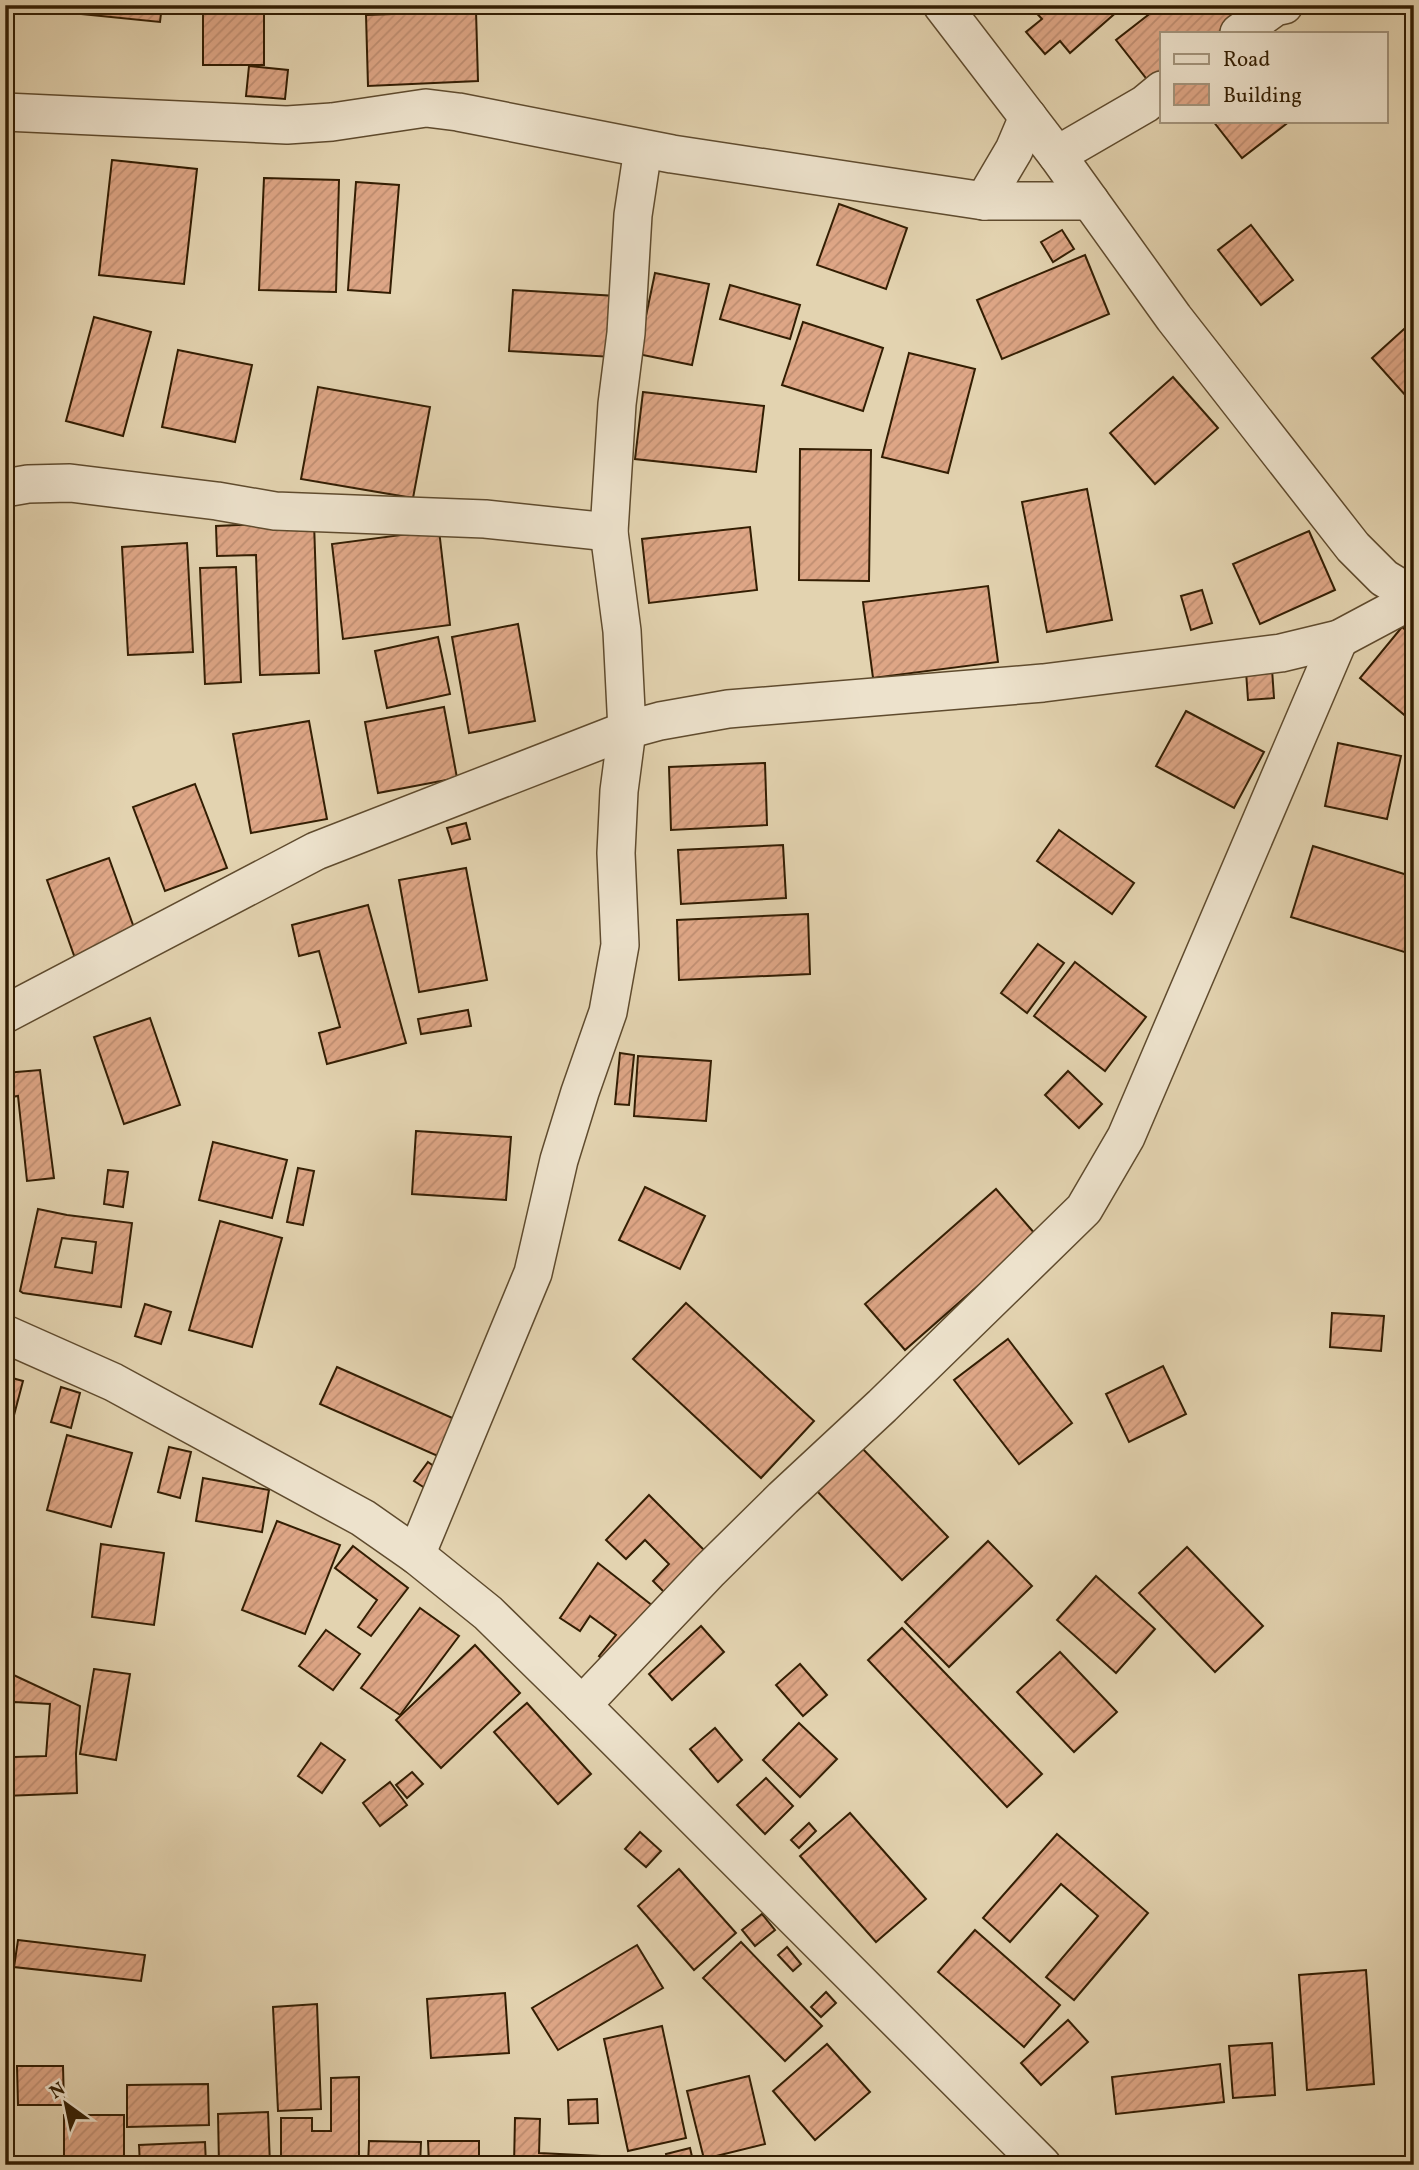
<svg xmlns="http://www.w3.org/2000/svg" width="1419" height="2170" font-family="Vollkorn,serif">
	<style>
		.building { fill: url(#building-hatch); stroke: #331e03; stroke-width: 2; fill-rule: evenodd }
		.lines { fill: none; stroke-linecap: round; stroke-linejoin: round }
		.minor-casing { stroke: #5f4b2e; stroke-width: 40 }
		.minor { stroke: #ede2cc; stroke-width: 37 }
	</style>
	<defs>
		<pattern id="building-hatch" width="6" height="6" patternUnits="userSpaceOnUse" patternTransform="scale(1.75)"><rect width="6" height="6" fill="#dea686"/><path d="M-1 1l2-2M0 6l6-6M5 7l2-2" fill="none" stroke="#bf8e72"/></pattern>
	</defs>
	<rect width="100%" height="100%" fill="#e3d3b0"/>
	<filter id="stains"><feTurbulence type="fractalNoise" baseFrequency=".00286" numOctaves="4"/><feColorMatrix values="0 0 0 0 .2 0 0 0 0 .09 0 0 0 0 .02 0 0 0 .5 -.17"/></filter>
	<radialGradient id="worn" r=".72"><stop offset=".6" stop-color="#630" stop-opacity="0"/><stop offset="1" stop-color="#630" stop-opacity=".3"/></radialGradient>
	<g class="building">
		<polygon points="5,5 10,5 5,31"/>
		<polygon points="42,5 162,5 160,22 42,10"/>
		<rect x="203" y="5" width="61" height="60"/>
		<polygon points="1029,5 1117,5 1120,9 1070,53 1060,41 1045,54 1026,32 1042,19"/>
		<polygon points="1161,5 1253,5 1221,33 1162,33 1162,80 1153,87 1116,40"/>
		<polygon points="476,11 478,81 368,86 366,15"/>
		<polygon points="249,66 288,70 285,99 246,96"/>
		<polygon points="1213,121 1290,121 1242,158"/>
		<polygon points="112,160 197,169 184,284 99,275"/>
		<polygon points="264,178 339,180 336,292 259,290"/>
		<polygon points="356,182 399,185 390,293 348,290"/>
		<polygon points="839,204 907,228 886,289 817,265"/>
		<polygon points="1251,225 1293,280 1261,305 1218,250"/>
		<polygon points="1062,230 1074,249 1053,262 1041,242"/>
		<polygon points="1085,255 1109,314 1002,359 977,300"/>
		<polygon points="655,273 709,284 692,365 638,354"/>
		<polygon points="730,285 800,305 790,339 720,319"/>
		<polygon points="513,290 617,296 613,357 509,351"/>
		<polygon points="94,317 151,332 123,436 66,421"/>
		<polygon points="1414,320 1414,405 1372,358"/>
		<polygon points="803,322 883,348 863,411 782,385"/>
		<polygon points="178,350 252,365 235,442 162,427"/>
		<polygon points="909,353 975,369 948,473 882,457"/>
		<polygon points="1173,377 1218,428 1155,484 1110,433"/>
		<polygon points="318,387 430,407 413,498 301,479"/>
		<polygon points="643,392 764,406 756,472 635,459"/>
		<polygon points="800,449 871,450 869,581 799,580"/>
		<polygon points="1087,489 1112,620 1047,632 1022,502"/>
		<polygon points="314,522 319,673 260,675 256,555 217,556 216,526"/>
		<polygon points="750,527 757,590 649,603 642,539"/>
		<polygon points="439,530 450,625 343,639 332,544"/>
		<polygon points="1309,531 1335,590 1260,624 1233,564"/>
		<polygon points="187,543 193,652 128,655 122,547"/>
		<polygon points="236,567 241,682 205,684 200,568"/>
		<polygon points="988,586 998,662 873,678 863,602"/>
		<polygon points="1202,590 1212,623 1191,630 1181,596"/>
		<polygon points="518,624 535,721 469,733 452,637"/>
		<polygon points="1402,627 1414,637 1414,723 1360,678"/>
		<polygon points="438,637 450,694 387,708 375,651"/>
		<polygon points="5,661 13,717 5,719"/>
		<polygon points="1272,669 1274,698 1248,700 1246,671"/>
		<polygon points="444,707 457,778 378,793 365,722"/>
		<polygon points="1186,711 1264,752 1234,808 1156,766"/>
		<polygon points="309,721 327,819 251,833 233,734"/>
		<polygon points="1338,743 1401,756 1387,819 1325,806"/>
		<polygon points="765,763 767,825 671,830 669,767"/>
		<polygon points="1414,782 1414,807 1406,804"/>
		<polygon points="195,784 227,868 165,891 133,807"/>
		<polygon points="466,823 470,839 452,844 447,828"/>
		<polygon points="1059,830 1134,883 1112,914 1037,861"/>
		<polygon points="783,845 786,898 681,904 678,850"/>
		<polygon points="1313,846 1414,877 1414,955 1291,917"/>
		<polygon points="109,858 138,939 76,961 47,880"/>
		<polygon points="466,868 487,980 419,992 399,880"/>
		<polygon points="368,905 406,1043 327,1064 319,1033 340,1027 319,951 299,956 292,925"/>
		<polygon points="808,914 810,974 679,980 677,920"/>
		<polygon points="1038,944 1064,963 1027,1013 1001,993"/>
		<polygon points="1075,962 1146,1017 1105,1071 1034,1016"/>
		<polygon points="468,1010 471,1026 421,1034 418,1019"/>
		<polygon points="150,1018 180,1105 124,1124 94,1037"/>
		<polygon points="620,1053 634,1055 629,1105 615,1104"/>
		<polygon points="638,1056 711,1061 706,1121 634,1116"/>
		<polygon points="40,1070 54,1178 27,1181 18,1096 5,1098 5,1073"/>
		<polygon points="1068,1071 1102,1104 1079,1128 1045,1095"/>
		<polygon points="416,1131 511,1137 506,1200 412,1194"/>
		<polygon points="213,1142 287,1160 272,1218 199,1200"/>
		<polygon points="298,1168 314,1171 303,1225 287,1222"/>
		<rect x="1412" y="1169" width="2" height="83"/>
		<polygon points="108,1170 128,1172 123,1207 104,1204"/>
		<polygon points="645,1187 705,1216 680,1269 619,1240"/>
		<polygon points="996,1189 1036,1235 905,1350 865,1304"/>
		<path d="M38,1209L67,1215L132,1223L121,1307L23,1293L20,1291ZM62,1238L96,1242L92,1273L55,1267Z"/>
		<polygon points="220,1221 282,1238 252,1347 189,1330"/>
		<polygon points="686,1303 814,1421 761,1478 633,1359"/>
		<polygon points="145,1304 171,1312 161,1344 135,1336"/>
		<polygon points="1332,1313 1384,1316 1381,1351 1330,1347"/>
		<polygon points="1008,1339 1072,1423 1019,1464 954,1380"/>
		<polygon points="1163,1366 1186,1414 1129,1442 1106,1394"/>
		<polygon points="337,1367 466,1424 449,1461 320,1404"/>
		<polygon points="5,1376 23,1381 8,1438 5,1438"/>
		<polygon points="61,1387 80,1393 71,1428 51,1422"/>
		<polygon points="67,1435 132,1453 111,1527 47,1510"/>
		<polygon points="860,1446 948,1537 902,1580 815,1489"/>
		<polygon points="169,1447 191,1452 180,1498 158,1492"/>
		<polygon points="428,1462 442,1472 428,1490 414,1481"/>
		<polygon points="203,1478 269,1490 262,1532 196,1521"/>
		<polygon points="649,1495 712,1558 671,1599 653,1581 669,1564 645,1540 626,1559 606,1540"/>
		<polygon points="277,1521 340,1545 305,1634 242,1610"/>
		<polygon points="988,1541 1032,1586 949,1667 905,1622"/>
		<polygon points="101,1544 164,1553 154,1625 92,1617"/>
		<polygon points="353,1546 408,1588 371,1636 358,1627 377,1600 335,1568"/>
		<polygon points="1187,1547 1263,1626 1215,1672 1139,1593"/>
		<polygon points="598,1563 658,1610 612,1667 599,1656 616,1635 590,1616 580,1631 560,1618"/>
		<polygon points="1096,1576 1155,1629 1116,1673 1057,1620"/>
		<polygon points="420,1608 459,1636 400,1715 361,1688"/>
		<polygon points="701,1626 724,1652 672,1700 649,1674"/>
		<polygon points="902,1628 1042,1774 1007,1807 868,1660"/>
		<polygon points="326,1630 360,1654 333,1690 299,1666"/>
		<polygon points="475,1645 520,1693 441,1768 396,1720"/>
		<polygon points="1060,1652 1117,1712 1074,1752 1017,1692"/>
		<polygon points="800,1664 827,1695 803,1716 776,1685"/>
		<polygon points="94,1669 130,1674 116,1760 80,1754"/>
		<path d="M5,1671L80,1706L76,1754L77,1793L5,1796ZM14,1702L50,1704L46,1756L14,1757Z"/>
		<polygon points="527,1703 591,1774 558,1804 494,1732"/>
		<polygon points="799,1723 837,1759 800,1797 763,1760"/>
		<polygon points="715,1728 742,1760 718,1782 690,1749"/>
		<polygon points="321,1743 345,1760 322,1793 298,1776"/>
		<polygon points="412,1772 423,1784 407,1798 396,1785"/>
		<polygon points="766,1778 793,1806 765,1834 737,1805"/>
		<polygon points="390,1782 407,1805 380,1826 363,1803"/>
		<polygon points="850,1813 926,1899 876,1942 800,1856"/>
		<polygon points="809,1823 816,1831 799,1848 791,1840"/>
		<polygon points="640,1832 661,1851 646,1867 625,1849"/>
		<polygon points="1057,1834 1148,1913 1074,2000 1046,1977 1098,1916 1061,1884 1010,1942 983,1918"/>
		<polygon points="679,1869 736,1933 694,1970 638,1906"/>
		<polygon points="762,1914 775,1930 755,1946 742,1930"/>
		<polygon points="975,1930 1060,2005 1024,2047 938,1972"/>
		<polygon points="18,1940 145,1955 141,1981 14,1967"/>
		<polygon points="741,1942 822,2026 785,2061 703,1978"/>
		<polygon points="637,1945 663,1988 558,2050 532,2008"/>
		<polygon points="787,1947 801,1964 793,1971 778,1955"/>
		<polygon points="1414,1966 1414,1995 1412,1995 1409,1967"/>
		<polygon points="1366,1970 1374,2084 1307,2090 1299,1975"/>
		<polygon points="826,1992 836,2003 821,2017 811,2007"/>
		<polygon points="505,1993 509,2053 431,2058 427,1999"/>
		<polygon points="317,2004 321,2109 278,2111 273,2007"/>
		<polygon points="1068,2020 1088,2042 1041,2085 1021,2063"/>
		<polygon points="662,2026 686,2138 628,2151 604,2039"/>
		<polygon points="1272,2043 1275,2095 1233,2098 1229,2046"/>
		<polygon points="827,2044 870,2092 815,2140 773,2091"/>
		<polygon points="1220,2064 1224,2102 1116,2114 1112,2077"/>
		<polygon points="17,2066 63,2066 64,2105 18,2105"/>
		<polygon points="749,2076 765,2144 704,2159 687,2091"/>
		<polygon points="359,2077 359,2165 281,2165 281,2118 312,2118 312,2131 331,2131 331,2078"/>
		<polygon points="208,2084 209,2125 127,2127 127,2085"/>
		<polygon points="597,2099 598,2123 569,2124 568,2100"/>
		<polygon points="268,2112 270,2165 219,2165 218,2114"/>
		<rect x="64" y="2115" width="60" height="50"/>
		<polygon points="515,2118 540,2119 539,2153 642,2158 642,2165 514,2165"/>
		<polygon points="369,2141 421,2142 420,2165 368,2165"/>
		<polygon points="428,2141 479,2141 479,2165 429,2165"/>
		<polygon points="205,2142 206,2165 140,2165 139,2145"/>
		<polygon points="690,2148 694,2165 668,2165 666,2154"/>
	</g>
	<g class="lines">
		<defs>
			<g id="minor">
				<polyline points="942,5 1057,155 1174,318 1353,547 1384,578 1414,596"/>
				<polyline points="1239,33 1275,7 1284,5"/>
				<polyline points="5,112 287,125 332,122 426,108 458,112 672,154 984,201 1090,201"/>
				<polyline points="1057,155 1145,104 1162,90"/>
				<polyline points="984,201 1014,150 1028,117"/>
				<polyline points="5,488 28,484 70,483 217,501 275,511 485,519 609,532"/>
				<polyline points="5,1014 316,851 627,730 660,721 728,709 1043,683 1281,653 1339,639 1414,599"/>
				<polyline points="5,1334 113,1382 363,1518 416,1555 488,1613 582,1705 1042,2165"/>
				<polyline points="416,1555 533,1273 559,1160 580,1092 608,1012 620,945 616,853 619,791 627,730 622,631 609,532 617,404 626,333 633,215 643,149"/>
				<polyline points="582,1705 709,1571 783,1498 882,1406 1084,1209 1126,1137 1339,639"/>
			</g>
		</defs>
		<use href="#minor" class="minor-casing"/>
		<use href="#minor" class="minor"/>
	</g>
	<rect width="1419" height="2170" fill="none" stroke="#e3d3b0" stroke-width="28"/>
	<rect x="7" y="7" width="1405" height="2156" fill="none" stroke="#331e03" stroke-width="3.5"/>
	<rect x="14" y="14" width="1391" height="2142" fill="none" stroke="#331e03" stroke-width="2"/>
	<rect x="1160" y="32" width="228" height="91" fill="#ede2cc" stroke="#a3947c" stroke-width="2"/>
	<rect x="1174" y="54" width="35" height="10" fill="#ede2cc" stroke="#a3947c" stroke-width="2"/>
	<text x="1223" y="66" font-size="21" fill="#331e03">Road</text>
	<rect x="1174" y="84" width="35" height="21" fill="url(#building-hatch)" stroke="#a3947c" stroke-width="2"/>
	<text x="1223" y="102" font-size="21" fill="#331e03">Building</text>
	<g transform="translate(66 2104) rotate(327)" stroke="#ede2cc" stroke-width="5" paint-order="stroke">
	<path d="M0-5L12 26L0 18L-12 26Z" fill="#331e03"/>
	<text y="-10" font-size="19" font-weight="bold" text-anchor="middle" fill="#331e03">N</text>
	</g>
	<rect width="100%" height="100%" filter="url(#stains)"/>
	<rect width="100%" height="100%" fill="url(#worn)"/>
</svg>
